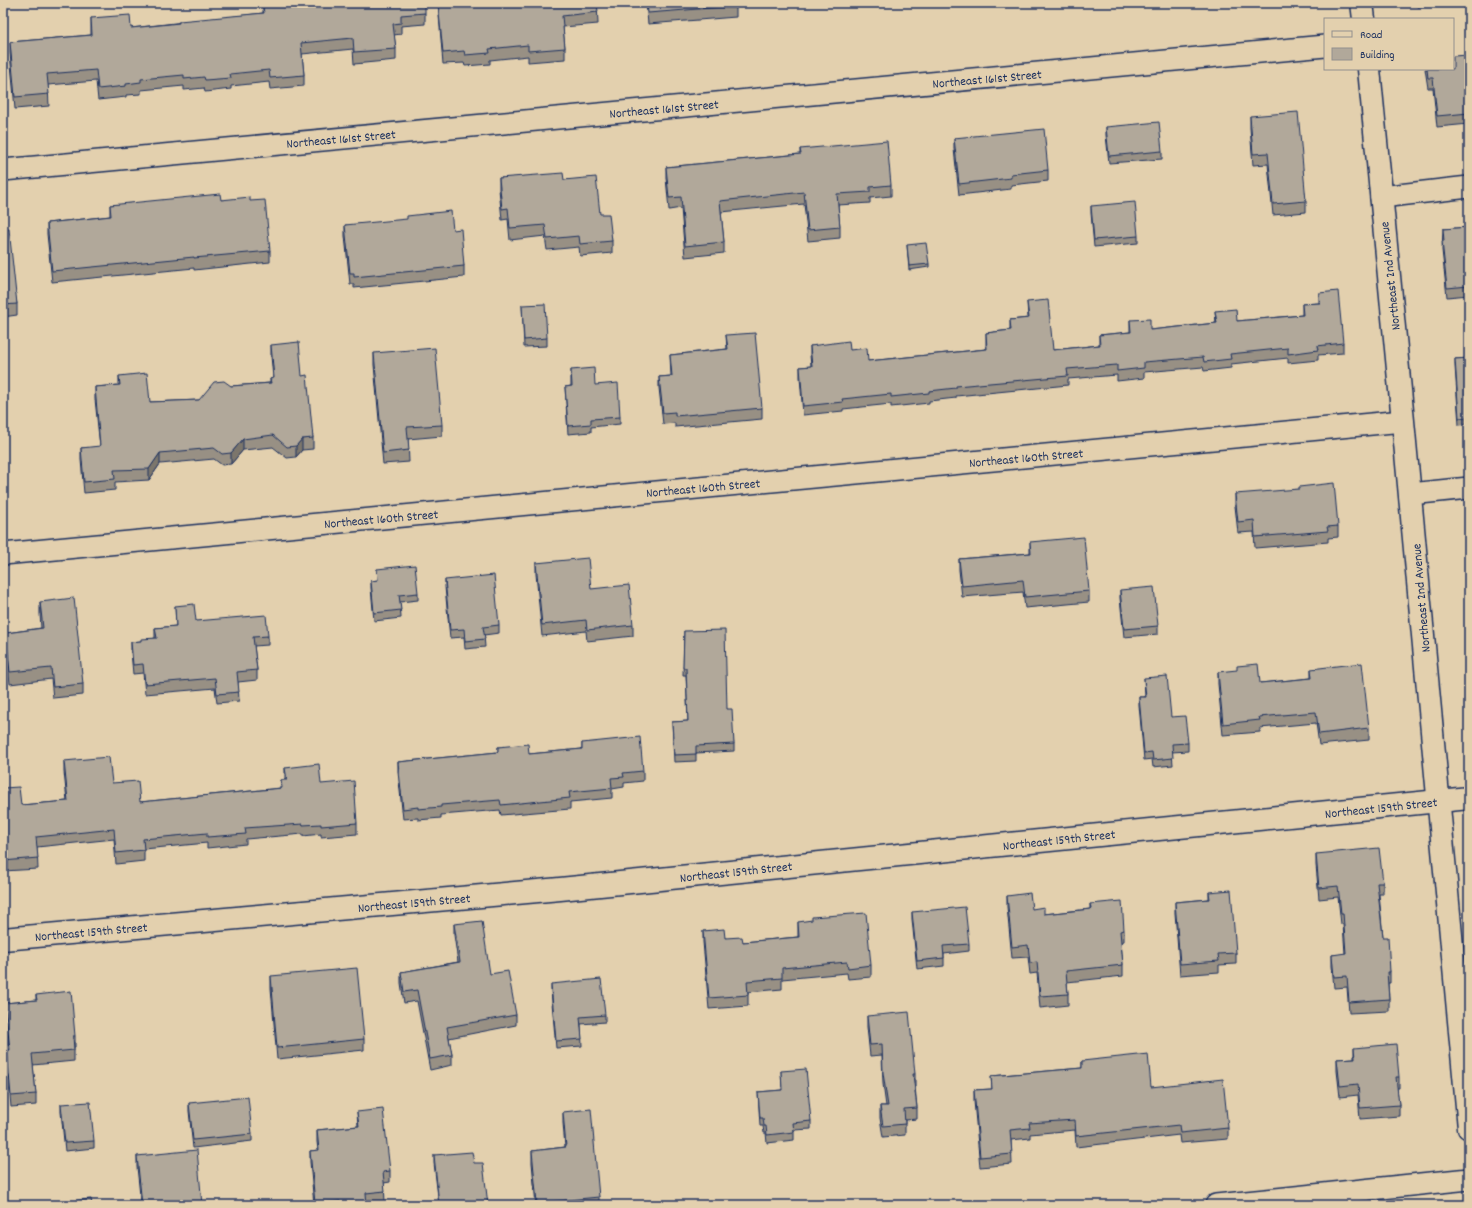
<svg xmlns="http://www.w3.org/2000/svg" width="1472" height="1208" font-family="Dekko,sans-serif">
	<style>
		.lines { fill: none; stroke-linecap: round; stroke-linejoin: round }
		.minor-casing { stroke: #1b2f5e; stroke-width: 24 }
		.tertiary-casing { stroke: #1b2f5e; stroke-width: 25 }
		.minor { stroke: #e3d0ae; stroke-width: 21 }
		.tertiary { stroke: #e3d0ae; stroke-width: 22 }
		.wall { fill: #989084; stroke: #1b2f5e }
		.shaded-wall { fill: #7c766c; stroke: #1b2f5e }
		.building { fill: #b1a89a; stroke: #1b2f5e }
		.labels { text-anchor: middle; stroke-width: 3; stroke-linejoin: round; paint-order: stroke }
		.street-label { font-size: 13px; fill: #1b2f5e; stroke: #e3d0ae }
	</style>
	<rect width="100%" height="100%" fill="#e3d0ae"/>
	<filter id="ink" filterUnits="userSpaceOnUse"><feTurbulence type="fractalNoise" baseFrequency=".025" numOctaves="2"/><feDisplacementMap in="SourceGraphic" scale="8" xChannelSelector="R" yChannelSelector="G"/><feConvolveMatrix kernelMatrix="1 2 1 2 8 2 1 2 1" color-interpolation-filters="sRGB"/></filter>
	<g filter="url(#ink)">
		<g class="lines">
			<defs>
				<g id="minor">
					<polyline points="3,170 1325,46"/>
					<polyline points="1381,197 1469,187"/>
					<polyline points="1410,494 1469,488"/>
					<polyline points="3,554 1403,421"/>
					<polyline points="1216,1205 1469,1179"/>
				</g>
				<g id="tertiary">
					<polyline points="1362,3 1364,19"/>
					<polyline points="1369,69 1403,421 1469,1128"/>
					<polyline points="3,939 560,889 1469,798"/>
				</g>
			</defs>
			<use href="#minor" class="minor-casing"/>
			<use href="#tertiary" class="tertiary-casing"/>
			<use href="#minor" class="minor"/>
			<use href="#tertiary" class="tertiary"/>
		</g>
		<g class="wall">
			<polygon points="266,3 289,3 290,4 425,13 425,24 401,26 401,34 394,35 396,49 396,60 354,64 353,49 302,54 304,75 304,86 270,89 269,82 231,86 231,89 205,92 204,88 184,90 184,86 141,90 141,94 126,95 126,97 98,100 96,81 48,85 49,106 15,109 10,53 10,42 91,35 91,18 131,28 263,13 263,7 266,6"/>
			<polygon points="438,3 597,3 598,24 563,27 565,48 565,59 528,62 528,56 490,60 490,64 465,66 464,63 443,64"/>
			<polygon points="646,3 741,3 736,3 736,17 648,24"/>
			<polygon points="1417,3 1451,3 1418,7"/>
			<polygon points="1469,55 1469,124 1437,127 1433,88 1428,88 1425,69 1453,69"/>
			<polygon points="1250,116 1306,201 1306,212 1273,215 1268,164 1253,165 1250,128"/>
			<polygon points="1106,127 1162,151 1162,159 1109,163 1106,135"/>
			<polygon points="954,138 1048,170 1048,181 1011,185 1011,189 959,195 954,149"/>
			<polygon points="800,149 891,185 891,196 870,198 870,203 838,205 840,227 840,238 808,241 804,204 721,212 724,242 724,253 685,257 681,208 669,210 666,178 666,167 800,154"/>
			<polygon points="499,178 564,180 600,214 612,241 612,253 580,256 579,247 547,250 545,236 510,240 508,219 502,220 499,189"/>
			<polygon points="221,200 250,201 270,251 270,262 194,270 194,268 52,282 47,234 47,223 110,216 110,205"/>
			<polygon points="1091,206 1138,236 1138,243 1094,247 1091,213"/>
			<polygon points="345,225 453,230 464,266 464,277 354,288 354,284 350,284 345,236"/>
			<polygon points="1469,227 1469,295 1447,297 1442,250 1443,229"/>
			<polygon points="3,230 17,304 17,315 3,317"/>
			<polygon points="907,245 929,264 929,267 909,270"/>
			<polygon points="1319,293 1343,343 1343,353 1318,355 1318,360 1288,363 1288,358 1231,364 1231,368 1204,371 1203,367 1144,372 1144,378 1117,381 1117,375 1068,379 1068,385 956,396 956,398 929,401 929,403 891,407 891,404 843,409 843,411 803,415 800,377 800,367 811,366 810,355 810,346 850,350 868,361 986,349 986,333 1010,330 1010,320 1028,318 1027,302 1053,350 1099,345 1099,335 1130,332 1130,320 1150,330 1216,323 1215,311 1237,321 1302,315 1302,304 1319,303"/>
			<polygon points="522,305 547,338 547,346 524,347"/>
			<polygon points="726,335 762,408 762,419 675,427 675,423 663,424 659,388 659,377 671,376 670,355 727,349"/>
			<polygon points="271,345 302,376 313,438 313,449 302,450 296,457 287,458 273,447 243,450 231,464 222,465 214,459 160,464 149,480 115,482 115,490 84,493 81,460 81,448 100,447 95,399 95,387 119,385 119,376 150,402 199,400 231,386 270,383 270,379 273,378 271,356"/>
			<polygon points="374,353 442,425 442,436 408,439 409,462 383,464 374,365"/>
			<polygon points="1469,358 1469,424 1459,425 1455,366 1455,359"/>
			<polygon points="571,370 595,385 620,417 620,424 591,427 591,432 568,434 565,387 571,386"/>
			<polygon points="1235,494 1338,526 1338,537 1328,538 1328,542 1255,548 1254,532 1238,533 1235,506"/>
			<polygon points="1030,542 1089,591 1089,602 1025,608 1023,592 962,597 959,570 959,559 1030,553"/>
			<polygon points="1466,553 1469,553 1469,587 1468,587 1466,563"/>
			<polygon points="536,563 591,589 633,625 633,636 587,641 586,631 542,636 536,574"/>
			<polygon points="377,569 418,593 418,600 400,602 401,618 374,621 371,588 371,581 378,580"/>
			<polygon points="445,580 499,625 499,633 484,635 485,647 465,649 464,637 450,638 445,587"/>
			<polygon points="1120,590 1158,626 1158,634 1124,637 1120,598"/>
			<polygon points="40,602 83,684 83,695 53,698 51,679 10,684 6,644 6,633 41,628 40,614"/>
			<polygon points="175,606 196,621 268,636 268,645 254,646 257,670 257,680 238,682 239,701 217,703 215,688 145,694 143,673 133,674 131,652 131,642 141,641 155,638 155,628 176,626"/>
			<polygon points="684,631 727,709 734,744 734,751 696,753 696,761 674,762 672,722 688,721 686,675 683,675"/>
			<polygon points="1311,669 1369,728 1369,740 1319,745 1316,723 1260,728 1260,732 1223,735 1218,684 1218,672 1260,683 1311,678"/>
			<polygon points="1144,678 1171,717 1188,743 1188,751 1172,752 1173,765 1153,767 1152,759 1144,760 1139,705 1139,697 1145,697"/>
			<polygon points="582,743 643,771 643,781 624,783 624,787 612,789 612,798 570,802 570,809 501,815 500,810 441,815 441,818 418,820 418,818 403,819 398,772 398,762 498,752 498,747 529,754 582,749"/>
			<polygon points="64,761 112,783 140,802 281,788 281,780 285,780 285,768 321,784 357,823 357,834 321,837 321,834 303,836 303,834 246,839 246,844 207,848 207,843 144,849 144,861 116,864 114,839 37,847 38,869 3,871 3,788 21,805 67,801 64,772"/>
			<polygon points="1316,854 1383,883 1383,894 1379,894 1383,937 1390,972 1390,983 1388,983 1389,999 1389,1011 1349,1013 1347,987 1334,988 1332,966 1332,955 1345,954 1343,924 1341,924 1338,897 1319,899 1316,865"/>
			<polygon points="1209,892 1236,953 1236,964 1219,965 1219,972 1180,975 1175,913 1175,902 1209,899"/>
			<polygon points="1007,896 1032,909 1044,914 1090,909 1090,904 1124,930 1124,941 1121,942 1123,965 1123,976 1067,982 1068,994 1068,1005 1040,1008 1037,973 1030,974 1028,957 1012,958 1007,907"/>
			<polygon points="912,912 969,944 969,951 944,954 944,966 917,969 912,919"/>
			<polygon points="798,922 871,965 871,977 848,979 847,973 782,979 782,989 748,992 748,1006 709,1009 703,942 703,931 725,938 743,942 798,937"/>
			<polygon points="454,924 490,974 516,1015 516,1025 449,1038 452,1055 452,1065 430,1070 417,1001 404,1003 401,983 401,972 458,962 454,935"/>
			<polygon points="271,976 364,1039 364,1050 277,1059 271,988"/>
			<polygon points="551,984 605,1015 605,1022 581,1024 582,1046 556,1048 551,991"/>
			<polygon points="36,995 75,1036 75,1047 74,1047 74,1061 33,1065 36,1094 36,1105 11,1107 7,1061 7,1050 9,1050 5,1014 5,1003 36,1000"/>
			<polygon points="867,1016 915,1074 915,1086 917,1108 917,1119 905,1120 905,1135 883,1137 880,1118 880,1106 886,1106 883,1084 882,1055 870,1056 867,1027"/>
			<polygon points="1354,1048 1399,1077 1399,1088 1397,1088 1399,1105 1399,1116 1360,1119 1358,1095 1340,1097 1337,1071 1337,1059 1354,1058"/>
			<polygon points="1082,1061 1151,1087 1228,1128 1228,1139 1180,1143 1179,1135 1076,1147 1075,1130 1030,1134 1030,1138 1011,1140 1012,1164 980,1167 974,1101 974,1090 992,1089 991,1076 1082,1068"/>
			<polygon points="781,1071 811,1121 811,1129 794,1130 794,1140 767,1143 766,1133 764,1133 763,1126 760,1126 758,1092 782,1090"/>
			<polygon points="189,1103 252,1134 252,1141 193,1148 189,1111"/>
			<polygon points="61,1104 94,1141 94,1148 65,1151 61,1112"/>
			<polygon points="357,1112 390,1171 390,1182 384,1183 385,1202 367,1204 367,1205 314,1205 310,1162 310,1151 318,1150 317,1142 317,1130 358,1126"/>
			<polygon points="563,1112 599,1197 599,1205 536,1205 532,1163 532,1151 565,1147 563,1123"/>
			<polygon points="434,1155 474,1163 488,1205 439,1205 434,1163"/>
			<polygon points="137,1156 202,1205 141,1205 137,1167"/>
		</g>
		<g class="shaded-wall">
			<polygon points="243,439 243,450 231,464 231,453"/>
			<polygon points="302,439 302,450 296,457 296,446"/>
			<polygon points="160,453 160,464 149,480 149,469"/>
		</g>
		<g class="building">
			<polygon points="267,3 289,3 290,4 305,3 425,3 425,13 401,15 401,23 393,24 396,49 354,52 353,38 301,43 304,75 270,78 269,70 230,74 231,78 205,80 204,77 184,79 184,75 141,79 141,82 126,84 126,86 98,89 96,70 47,74 49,94 15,97 10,42 92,35 91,18 130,15 131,28 179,23 179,21 264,13 263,7 267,6"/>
			<polygon points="438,3 597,3 598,12 562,16 565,48 528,51 528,45 489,49 490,53 465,55 464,51 443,53"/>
			<polygon points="647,3 736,3 736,6 648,13"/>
			<polygon points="1469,55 1469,113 1437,116 1433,78 1428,78 1427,69 1453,69 1453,56"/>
			<polygon points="1298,112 1306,201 1273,204 1268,153 1253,154 1250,116"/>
			<polygon points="1159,122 1162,151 1109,156 1106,127"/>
			<polygon points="1044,129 1048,170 1011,174 1011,178 959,184 954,138"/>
			<polygon points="887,141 891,185 870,187 870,192 837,194 840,227 808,230 804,192 720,201 724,242 685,246 681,197 669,198 666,167 801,154 800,149"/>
			<polygon points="563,173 564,180 596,177 600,214 609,214 612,241 580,244 579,236 547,239 545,225 510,228 508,208 502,209 499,178"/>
			<polygon points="220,194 221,200 250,197 250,201 265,200 270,251 194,258 194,257 52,271 47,223 111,216 110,205"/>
			<polygon points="1135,202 1138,236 1094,240 1091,206"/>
			<polygon points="451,211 453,230 461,229 464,266 354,277 354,273 350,273 345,225 407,219 407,216"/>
			<polygon points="1469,227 1469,286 1447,288 1442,241 1444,241 1443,229"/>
			<polygon points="9,229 17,304 3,305 3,230"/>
			<polygon points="926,243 929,264 909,266 907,245"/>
			<polygon points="1338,291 1343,343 1317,346 1318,350 1288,354 1288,348 1230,354 1231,359 1204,362 1203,357 1144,362 1144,368 1117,371 1117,365 1067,369 1068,376 956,386 956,388 929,391 929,393 891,397 891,394 842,399 843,402 803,406 800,367 812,366 810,346 849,341 850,350 867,348 868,361 987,349 986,333 1011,330 1010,320 1029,318 1027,302 1048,300 1053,350 1100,345 1099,335 1131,332 1130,320 1150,319 1150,330 1217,323 1215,311 1236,309 1237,321 1303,315 1302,304 1320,303 1319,293"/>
			<polygon points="545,304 547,338 524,340 522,305"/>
			<polygon points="755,333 762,408 675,416 675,412 663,413 659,377 672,376 670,355 728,349 726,335"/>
			<polygon points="299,342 302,376 307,375 313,438 302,439 296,446 287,447 273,435 243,439 231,453 222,454 214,448 160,453 149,469 114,470 115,479 84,482 81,448 100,446 95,387 120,385 119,376 147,373 150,402 199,400 214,382 224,381 231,386 271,383 270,379 274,378 271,345"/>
			<polygon points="435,348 442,425 407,427 409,450 383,453 374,353"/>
			<polygon points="1469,358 1469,417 1459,418 1455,359"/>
			<polygon points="594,368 595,385 618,383 620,417 591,419 591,424 568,426 565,387 572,386 571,370"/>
			<polygon points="1334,483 1338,526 1327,527 1328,531 1255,537 1254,520 1238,522 1235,494 1299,489 1299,487"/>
			<polygon points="1084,537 1089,591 1025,597 1023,580 962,586 959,559 1031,553 1030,542"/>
			<polygon points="1466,553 1469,553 1469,577 1468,577"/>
			<polygon points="588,558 591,589 629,585 633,625 587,630 586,620 542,625 536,563"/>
			<polygon points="415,565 418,593 399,595 401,610 374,613 371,581 378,580 377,569"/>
			<polygon points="494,575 499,625 483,627 485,639 465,641 464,629 450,630 445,580"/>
			<polygon points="1154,587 1158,626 1124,629 1120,590"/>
			<polygon points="74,598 83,684 53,687 51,668 10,672 6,633 43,628 40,602"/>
			<polygon points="194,604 196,621 266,615 268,636 253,637 257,670 237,672 239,692 217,694 215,678 145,684 143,664 133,665 131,642 141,641 141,639 157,638 155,628 176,626 175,606"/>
			<polygon points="725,630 727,709 732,709 734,744 696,746 696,754 674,755 672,722 688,721 686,668 683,668 684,631"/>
			<polygon points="1362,663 1369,728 1319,734 1316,712 1259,717 1260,720 1223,724 1218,672 1237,670 1237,666 1258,664 1260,683 1312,678 1311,669"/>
			<polygon points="1167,676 1171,717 1185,716 1188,743 1172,744 1173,758 1153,760 1152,752 1144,753 1139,697 1146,697 1144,678"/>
			<polygon points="640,737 643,771 623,773 624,777 611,778 612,788 569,792 570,798 501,805 500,800 441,805 441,807 418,809 418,807 403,809 398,762 498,752 498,747 528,744 529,754 582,749 582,743"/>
			<polygon points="109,757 112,783 138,781 140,802 282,788 281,780 287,780 285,768 319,764 321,784 354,781 357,823 321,826 321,824 303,825 303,824 245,828 246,834 207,837 207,833 143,839 144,850 116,853 114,829 36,837 38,858 3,861 3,788 19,787 21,805 68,801 64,761"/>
			<polygon points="1379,848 1383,883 1377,883 1383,937 1388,937 1390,972 1387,972 1389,999 1349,1002 1347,976 1334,977 1332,955 1346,953 1343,913 1341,913 1338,886 1319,888 1316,854"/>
			<polygon points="1231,890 1236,953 1218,954 1219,961 1180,964 1175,902 1210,899 1209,892"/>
			<polygon points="1030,893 1032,909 1044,907 1044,914 1091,909 1090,904 1122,901 1124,930 1120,931 1123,965 1066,971 1068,994 1040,996 1037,962 1030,963 1028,945 1012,947 1007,896"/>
			<polygon points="965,907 969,944 943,946 944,958 917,961 912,912"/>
			<polygon points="866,913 871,965 848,968 847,962 782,968 782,978 747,981 748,995 709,998 703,931 724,929 725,938 742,937 743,942 799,937 798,922 812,920 812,917"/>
			<polygon points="482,921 490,974 508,971 516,1015 447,1027 452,1055 430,1059 417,990 404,992 401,972 460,962 454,924"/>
			<polygon points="357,968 364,1039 277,1048 271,976"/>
			<polygon points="601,979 605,1015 580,1017 582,1039 556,1041 551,984"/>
			<polygon points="71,991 75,1036 73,1036 74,1050 32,1054 36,1094 11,1096 7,1050 10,1050 5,1003 37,1000 36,995"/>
			<polygon points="909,1012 915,1074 913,1074 917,1108 904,1109 905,1124 883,1126 880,1106 888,1106 883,1073 882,1044 870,1045 867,1016"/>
			<polygon points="1396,1044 1399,1077 1396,1077 1399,1105 1360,1108 1358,1084 1340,1086 1337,1059 1355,1058 1354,1048"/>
			<polygon points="1148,1054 1151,1087 1223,1079 1228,1128 1180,1133 1179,1125 1076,1136 1075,1120 1029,1123 1030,1128 1010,1130 1012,1154 980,1157 974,1090 992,1089 991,1076 1082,1068 1082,1061"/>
			<polygon points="806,1069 811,1121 793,1123 794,1132 767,1135 766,1126 764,1126 763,1118 760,1118 758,1092 782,1090 781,1071"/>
			<polygon points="248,1097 252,1134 193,1140 189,1103"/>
			<polygon points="90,1102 94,1141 65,1143 61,1104"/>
			<polygon points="383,1109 390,1171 383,1172 385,1191 366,1193 367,1205 340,1205 340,1201 315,1203 310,1151 319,1150 317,1130 359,1126 357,1112"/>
			<polygon points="591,1109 599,1197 537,1203 532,1151 566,1147 563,1112"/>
			<polygon points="197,1150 202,1205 142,1205 137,1156"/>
			<polygon points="472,1152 474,1163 483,1163 488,1205 439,1205 434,1155"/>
			<polygon points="91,1199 92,1205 52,1205 52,1203"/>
		</g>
	</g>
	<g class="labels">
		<g class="street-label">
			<text transform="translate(987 78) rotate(-5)" y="5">Northeast 161st Street</text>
			<text transform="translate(664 108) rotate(-5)" y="5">Northeast 161st Street</text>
			<text transform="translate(341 138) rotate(-5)" y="5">Northeast 161st Street</text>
			<text transform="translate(1389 276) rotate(-96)" y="5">Northeast 2nd Avenue</text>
			<text transform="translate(1026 457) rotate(-5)" y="5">Northeast 160th Street</text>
			<text transform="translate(703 487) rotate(-5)" y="5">Northeast 160th Street</text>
			<text transform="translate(381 518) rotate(-5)" y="5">Northeast 160th Street</text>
			<text transform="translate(1420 598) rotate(-95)" y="5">Northeast 2nd Avenue</text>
			<text transform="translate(1381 807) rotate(-6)" y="5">Northeast 159th Street</text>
			<text transform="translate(1059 839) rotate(-6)" y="5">Northeast 159th Street</text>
			<text transform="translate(736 871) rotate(-6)" y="5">Northeast 159th Street</text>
			<text transform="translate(414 902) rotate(-5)" y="5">Northeast 159th Street</text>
			<text transform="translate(91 931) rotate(-5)" y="5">Northeast 159th Street</text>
		</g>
	</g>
	<rect width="1472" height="1208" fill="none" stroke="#e3d0ae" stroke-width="16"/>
	<rect x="8" y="8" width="1456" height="1192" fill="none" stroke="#1b2f5e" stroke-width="1.5" filter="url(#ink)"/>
	<rect x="1324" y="18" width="130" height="52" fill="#e3d0ae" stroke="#93908e"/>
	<rect x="1332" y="31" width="20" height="6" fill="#e3d0ae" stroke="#93908e"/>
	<text x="1360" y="38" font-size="12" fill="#1b2f5e">Road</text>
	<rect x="1332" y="48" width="20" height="12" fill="#b1a89a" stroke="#93908e"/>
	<text x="1360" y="58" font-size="12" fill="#1b2f5e">Building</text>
</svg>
